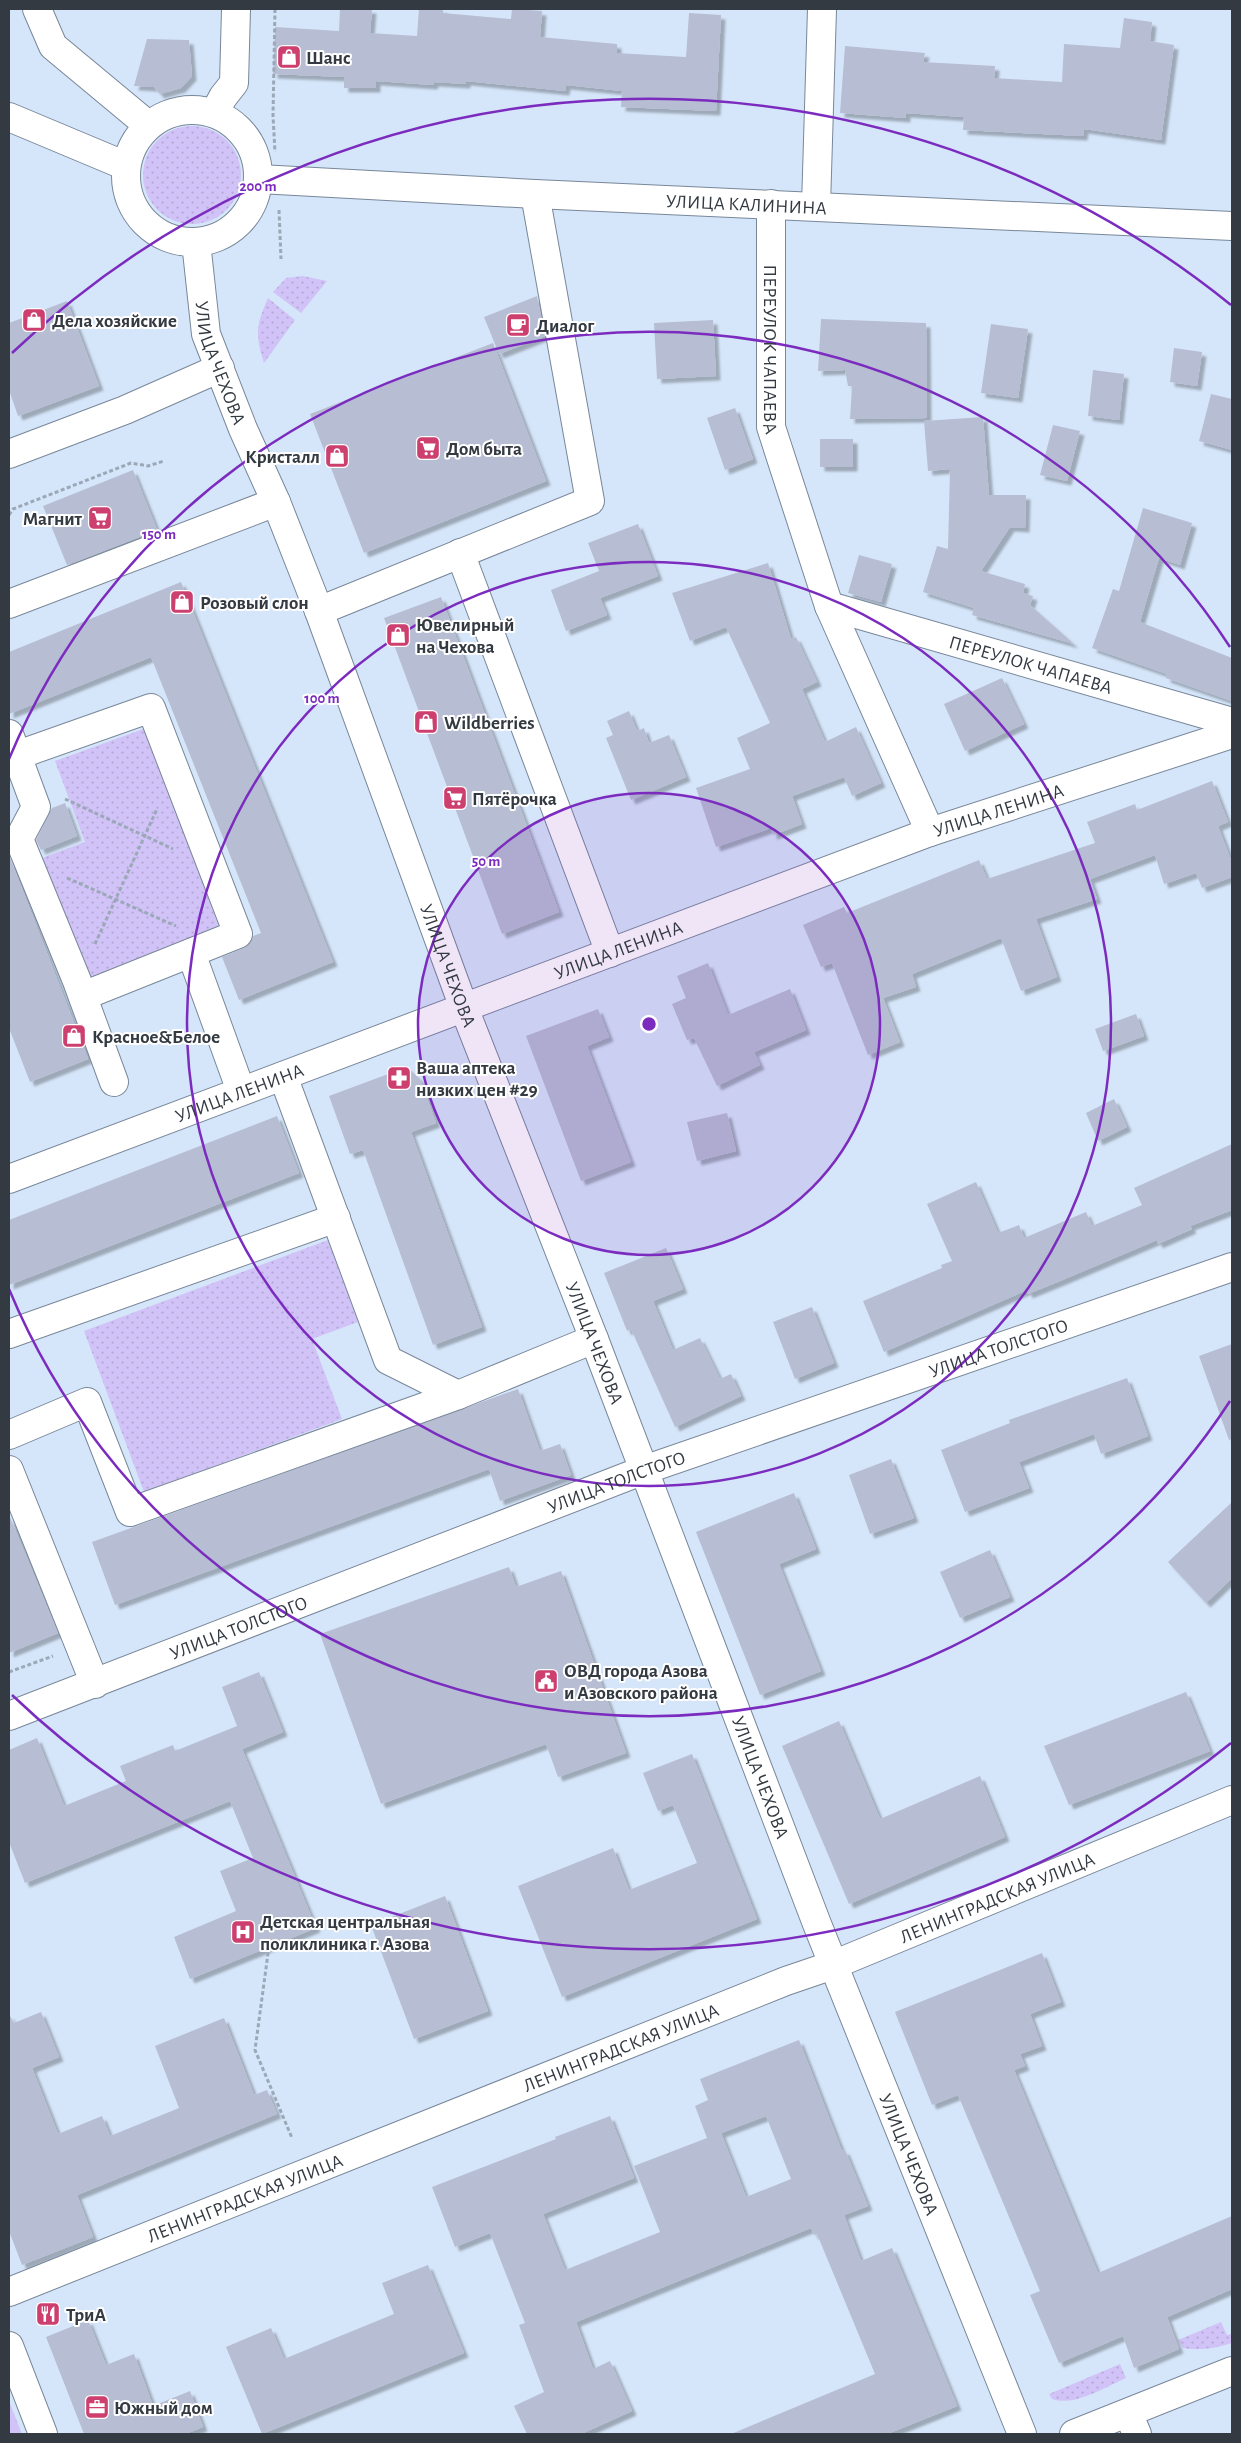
<svg xmlns="http://www.w3.org/2000/svg" width="1241" height="2443" font-family="'Alegreya Sans',sans-serif">
	<style>
		.green { fill: url(#green-dots) }
		.forest { fill: url(#forest-firs) }
		.building { fill: #b7bdd3; fill-rule: evenodd; filter: url(#shadow) }
		.lines { fill: none; stroke-linecap: round; stroke-linejoin: round }
		.minor-casing { stroke: #788799; stroke-width: 30 }
		.major-casing { stroke: #788799; stroke-width: 30 }
		.path { stroke: #9ba8b7; stroke-width: 3; stroke-dasharray: 4 2.5; stroke-linecap: butt }
		.minor { stroke: #fff; stroke-width: 28 }
		.major { stroke: #fff; stroke-width: 28 }
		.ring { fill: none; stroke: #7b2cbf; stroke-width: 2.5 }
		.labels { text-anchor: middle; stroke-width: 4; stroke-linejoin: round; paint-order: stroke }
		.poi-label { font-size: 19px; font-weight: bold; fill: #343a42; stroke: #fff; text-anchor: start }
		.street-label { font-size: 19px; fill: #343a42; stroke: #fff }
		.centre { fill: #7b2cbf; stroke: #fff; stroke-width: 2.5 }
		.ring-label { font-size: 15px; text-anchor: middle; font-weight: bold; fill: #7b2cbf; stroke: #fff; stroke-width: 4; stroke-linejoin: round; paint-order: stroke }
	</style>
	<defs>
		<pattern id="green-dots" width="8" height="8" patternUnits="userSpaceOnUse" patternTransform="scale(1.25)"><rect width="8" height="8" fill="#d1c3f7"/><path d="M2 2h.1M6 6h.1" fill="none" stroke="#b4a8d5" stroke-width="1.8" stroke-linecap="round"/></pattern>
		<pattern id="forest-firs" width="22" height="20" patternUnits="userSpaceOnUse" patternTransform="scale(1.25)"><rect width="22" height="20" fill="#d1c3f7"/><path d="M5 1l3.5 6h-7zM16 11l3.5 6h-7z" fill="#b4a8d5"/></pattern>
		<filter id="shadow"><feDropShadow dx="4.5" dy="4.5" stdDeviation="1" flood-color="#0004"/></filter>
	</defs>
	<rect width="100%" height="100%" fill="#d6e6fa"/>
	<g class="green">
		<circle cx="192" cy="175" r="49"/>
		<polygon points="303,276 327,281 301,313 273,292 286,278"/>
		<path d="M268,298L295,320L264,363C255,335 256,325 268,298Z"/>
		<polygon points="146,728 220,930 89,981 42,858 85,842 55,761"/>
		<polygon points="328,1240 358,1322 312,1339 342,1419 144,1492 84,1331"/>
		<path d="M1221,2322L1227,2335L1232,2334V2343C1217,2348 1199,2351 1183,2348L1178,2340Z"/>
		<path d="M1120,2364L1126,2378C1105,2387 1075,2407 1052,2399L1049,2394Z"/>
	</g>
	<polygon class="forest" points="9,2401 22,2434 9,2434"/>
	<g class="building">
		<polygon points="340,9 372,9 370,33 417,36 419,9 443,9 443,13 511,19 512,9 542,11 540,37 617,44 617,53 686,57 689,13 721,15 716,111 621,107 622,91 566,85 565,91 466,81 466,84 434,82 433,85 376,81 376,88 344,88 344,77 273,74 275,27 339,31"/>
		<polygon points="1124,18 1152,22 1150,41 1174,45 1161,140 1084,129 1083,136 963,130 964,117 906,113 906,118 840,113 845,46 925,53 923,62 995,66 994,78 1062,82 1064,44 1120,48"/>
		<polygon points="147,39 189,40 192,76 181,88 160,94 154,87 134,86"/>
		<polygon points="537,296 545,336 499,354 484,317"/>
		<polygon points="67,301 99,386 18,416 9,390 9,323"/>
		<polygon points="821,319 926,323 927,418 850,419 852,386 848,386 845,370 818,371"/>
		<polygon points="713,320 716,376 657,379 654,323"/>
		<polygon points="991,324 1028,329 1018,398 981,393"/>
		<polygon points="493,343 546,481 364,553 310,414"/>
		<polygon points="1174,348 1202,352 1197,386 1170,382"/>
		<polygon points="1093,370 1124,374 1119,420 1088,416"/>
		<polygon points="1211,394 1232,399 1232,450 1199,441"/>
		<polygon points="735,408 753,459 725,470 707,418"/>
		<polygon points="983,417 989,495 1026,495 1025,528 1010,527 981,571 1025,584 1023,593 1033,596 1030,605 1074,644 972,615 974,608 923,592 937,546 948,549 950,469 928,471 924,421"/>
		<polygon points="1053,425 1080,431 1067,481 1040,475"/>
		<rect x="820" y="439" width="33" height="28"/>
		<polygon points="133,470 157,530 67,565 43,506"/>
		<polygon points="1143,508 1192,523 1180,565 1159,558 1140,622 1232,658 1232,701 1166,678 1167,674 1092,648 1113,589 1119,591"/>
		<polygon points="638,524 658,576 600,598 607,615 566,631 551,590 599,571 588,543"/>
		<polygon points="859,555 892,564 881,602 848,593"/>
		<polygon points="768,563 791,639 796,637 817,682 802,689 825,742 856,727 881,783 852,796 844,777 792,796 802,824 773,835 771,828 716,847 696,788 750,769 737,738 770,723 726,627 690,641 672,593"/>
		<polygon points="181,582 333,962 239,1000 222,957 244,948 250,943 253,936 261,933 151,657 9,714 9,652"/>
		<polygon points="441,597 559,912 502,934 384,618"/>
		<polygon points="1002,678 1024,724 965,751 944,704"/>
		<polygon points="629,711 637,731 644,728 649,743 669,735 686,777 631,800 606,738 613,735 607,721"/>
		<polygon points="1212,781 1228,822 1218,826 1232,863 1232,877 1202,888 1196,873 1164,884 1155,855 1090,879 1097,899 1036,919 1057,977 1021,991 1001,938 912,974 916,987 883,998 900,1042 868,1055 832,963 821,967 803,925 844,907 847,913 979,860 987,879 1095,843 1087,822 1135,804 1137,810"/>
		<polygon points="65,803 77,836 41,850 36,840 52,808"/>
		<polygon points="9,855 88,1059 30,1082 9,1028"/>
		<polygon points="708,963 728,1015 790,989 806,1030 754,1052 760,1065 717,1086 694,1038 687,1040 672,1004 686,998 677,976"/>
		<polygon points="598,1009 609,1037 587,1046 631,1162 581,1181 526,1036"/>
		<polygon points="1136,1014 1144,1036 1103,1051 1095,1029"/>
		<polygon points="407,1067 420,1079 436,1123 411,1132 482,1327 433,1345 363,1150 350,1154 329,1096"/>
		<polygon points="1114,1099 1127,1127 1098,1141 1086,1113"/>
		<polygon points="727,1113 736,1151 697,1161 687,1122"/>
		<polygon points="277,1116 299,1173 9,1285 9,1220"/>
		<polygon points="1232,1144 1232,1210 1190,1226 1192,1229 1158,1244 1157,1240 1060,1281 1028,1294 1027,1290 884,1352 863,1301 942,1268 941,1265 952,1261 927,1204 976,1182 998,1233 1019,1225 1024,1238 1086,1212 1092,1226 1142,1205 1134,1188"/>
		<polygon points="666,1248 683,1289 653,1301 673,1350 700,1338 720,1379 731,1374 741,1396 675,1427 631,1329 627,1331 604,1273"/>
		<polygon points="812,1307 834,1363 795,1379 773,1322"/>
		<polygon points="1232,1344 1232,1439 1229,1440 1199,1356"/>
		<polygon points="1127,1378 1148,1436 1101,1454 1094,1434 1019,1462 1029,1488 965,1512 941,1450 1010,1423 1009,1420"/>
		<polygon points="518,1389 540,1451 560,1444 571,1475 500,1501 489,1469 115,1605 92,1542"/>
		<polygon points="891,1459 914,1518 870,1534 849,1475"/>
		<polygon points="794,1493 816,1549 779,1564 821,1671 760,1695 696,1532"/>
		<polygon points="1232,1502 1232,1578 1206,1603 1168,1562"/>
		<polygon points="9,1515 58,1633 9,1653"/>
		<polygon points="990,1550 1010,1597 960,1618 940,1572"/>
		<polygon points="509,1567 516,1587 561,1571 626,1753 558,1777 546,1744 381,1804 320,1634"/>
		<polygon points="259,1672 283,1732 242,1749 316,1928 190,1979 174,1937 236,1911 220,1871 253,1858 230,1801 25,1883 9,1842 9,1750 37,1738 64,1806 126,1781 120,1766 173,1745 175,1751 237,1726 222,1687"/>
		<polygon points="1186,1692 1210,1751 1069,1805 1044,1746"/>
		<polygon points="839,1721 880,1819 980,1776 1005,1837 849,1904 782,1746"/>
		<polygon points="692,1754 757,1919 562,1997 518,1886 613,1848 629,1890 697,1863 673,1805 658,1811 643,1773"/>
		<polygon points="445,1896 488,2011 414,2039 371,1925"/>
		<polygon points="1042,1953 1061,2002 1030,2014 1042,2046 1020,2054 1025,2066 1014,2070 1098,2273 1232,2216 1232,2289 1167,2317 1179,2349 1134,2368 1123,2336 1059,2363 1030,2295 1040,2291 958,2095 932,2105 895,2012"/>
		<polygon points="41,2012 59,2057 32,2068 58,2134 102,2116 110,2136 179,2108 155,2046 224,2018 254,2095 267,2090 277,2114 77,2195 93,2237 22,2265 9,2231 9,2014 14,2023"/>
		<path d="M799,2040L842,2151L845,2150L868,2206L844,2215L861,2261L892,2248L957,2406L887,2434H731L875,2374L817,2234L814,2235L811,2228L576,2322L593,2369L610,2361L632,2411L581,2434H527L514,2406L544,2392L519,2325L525,2323L490,2233L455,2247L432,2187L556,2139L555,2137L610,2116L634,2178L543,2214L565,2270L660,2232L634,2166L707,2138L695,2106L708,2100L700,2079ZM766,2116L791,2179L746,2197L721,2133Z"/>
		<polygon points="428,2265 464,2353 262,2434 226,2347 271,2328 284,2359 394,2314 382,2283"/>
		<polygon points="88,2320 106,2365 134,2354 153,2406 190,2391 203,2427 185,2434 84,2434 46,2337"/>
	</g>
	<g class="lines">
		<defs>
			<g id="minor">
				<polyline points="37,9 53,46 148,125"/>
				<polyline points="9,117 126,166"/>
				<path id="s1" d="M259,179L535,194L1232,226"/>
				<path id="s2" d="M771,204V427L829,606L930,832"/>
				<polyline points="816,206 822,9"/>
				<polyline points="9,454 125,410 220,368"/>
				<polyline points="460,553 610,953"/>
				<polyline points="9,604 276,502"/>
				<path id="s3" d="M829,606L1232,722"/>
				<polyline points="319,611 590,501 535,194"/>
				<polyline points="9,734 36,807 19,839 77,981 114,1082"/>
				<polyline points="18,755 151,708 238,934 83,996"/>
				<polyline points="191,953 241,1091"/>
				<polyline points="283,1076 388,1360 458,1395"/>
				<path id="s4" d="M9,1179L930,832L1232,734"/>
				<polyline points="9,1334 336,1218"/>
				<polyline points="9,1435 87,1402 130,1512 458,1395 594,1339"/>
				<polyline points="9,1470 95,1684"/>
				<path id="s5" d="M9,1716L644,1470L1232,1267"/>
				<path id="s6" d="M9,2292L786,1981L833,1965L1232,1800"/>
				<polyline points="9,2346 43,2434"/>
				<polyline points="1128,2413 1137,2434"/>
				<polyline points="1074,2434 1232,2371"/>
			</g>
			<g id="major">
				<circle cx="192" cy="176" r="66"/>
				<polyline points="215,112 223,97 234,83 236,9"/>
				<path id="s7" d="M196,242L206,334L243,429L276,502L319,611L464,1008L594,1339L817,1924L1022,2434"/>
			</g>
		</defs>
		<use href="#minor" class="minor-casing"/>
		<use href="#major" class="major-casing"/>
		<g class="path">
			<polyline points="275,9 273,116 275,152"/>
			<polyline points="279,210 281,259"/>
			<polyline points="9,515 13,509 131,463 148,466 164,461"/>
			<polyline points="65,799 173,849"/>
			<polyline points="67,878 176,926"/>
			<polyline points="95,944 157,809"/>
			<polyline points="9,1672 53,1656"/>
			<polyline points="269,1946 255,2050 292,2138"/>
		</g>
		<use href="#minor" class="minor"/>
		<use href="#major" class="major"/>
	</g>
	<circle cx="649" cy="1024" r="231" fill="#7b2cbf" fill-opacity=".12"/>
	<g class="ring">
		<circle cx="649" cy="1024" r="231"/>
		<circle cx="649" cy="1024" r="462"/>
		<path d="M1230 1401A693 693 0 0 1 9 1289M9 759A693 693 0 0 1 1230 647"/>
		<path d="M1231 1743A925 925 0 0 1 12 1695M12 353A925 925 0 0 1 1231 305"/>
	</g>
	<defs>
		<symbol id="shop-square" viewBox="-11 -11 22 22"><rect x="-9" y="-9" width="18" height="18" rx="4" fill="#cc3f6e" stroke="#fff"/><path d="M-5-2.5h2.3a2.7 3.5 0 0 1 5.4 0H5L5.5 6h-11ZM-1.5-2.5h3a1.5 2.3 0 0 0-3 0Z" fill="#fff"/></symbol>
		<symbol id="cafe-square" viewBox="-11 -11 22 22"><rect x="-9" y="-9" width="18" height="18" rx="4" fill="#cc3f6e" stroke="#fff"/><path d="M-5.5-4.5H6V0H3Q3 3.5 0 3.5H-2.5Q-5.5 3.5-5.5 0ZM3-3.2v2h1.7v-2ZM-6 4.5H4V6H-6Z" fill="#fff"/></symbol>
		<symbol id="supermarket-square" viewBox="-11 -11 22 22"><rect x="-9" y="-9" width="18" height="18" rx="4" fill="#cc3f6e" stroke="#fff"/><path d="M-6-5.5h2.5l.6 2H6L4.5 2H-2.5L-4.4-4H-6ZM-1.5 3.2a1.3 1.3 0 1 0 .1 0ZM3 3.2a1.3 1.3 0 1 0 .1 0Z" fill="#fff"/></symbol>
		<symbol id="pharmacy-square" viewBox="-11 -11 22 22"><rect x="-9" y="-9" width="18" height="18" rx="4" fill="#cc3f6e" stroke="#fff"/><path d="M-2-6h4v4h4v4h-4v4h-4v-4h-4v-4h4Z" fill="#fff"/></symbol>
		<symbol id="civic-square" viewBox="-11 -11 22 22"><rect x="-9" y="-9" width="18" height="18" rx="4" fill="#cc3f6e" stroke="#fff"/><path d="M-.6-6.5H3V-4.5H.6V-3L4-1V1h2V6H-6V1h2V-1L-.6-3ZM-1.2 2.5V6h2.4V2.5Z" fill="#fff"/></symbol>
		<symbol id="hospital-square" viewBox="-11 -11 22 22"><rect x="-9" y="-9" width="18" height="18" rx="4" fill="#cc3f6e" stroke="#fff"/><path d="M-5-5h3v3.5h4V-5h3V5h-3V1.5h-4V5h-3Z" fill="#fff"/></symbol>
		<symbol id="restaurant-square" viewBox="-11 -11 22 22"><rect x="-9" y="-9" width="18" height="18" rx="4" fill="#cc3f6e" stroke="#fff"/><path d="M-5-6h1v4h1v-4h1v4h1v-4h1v5L-1.5 .5V6h-2V.5L-5-1ZM5-6V6H3V1.5H1.5Q1.5-4 5-6Z" fill="#fff"/></symbol>
		<symbol id="office-square" viewBox="-11 -11 22 22"><rect x="-9" y="-9" width="18" height="18" rx="4" fill="#cc3f6e" stroke="#fff"/><path d="M-6-3h4V-5.5h4V-3h4V5H-6ZM-1-4.5V-3h2v-1.5ZM-6 0V1H6V0Z" fill="#fff"/></symbol>
	</defs>
	<g fill-rule="evenodd">
		<use href="#shop-square" x="275" y="43" width="28" height="28"/>
		<use href="#shop-square" x="20" y="306" width="28" height="28"/>
		<use href="#cafe-square" x="504" y="311" width="28" height="28"/>
		<use href="#supermarket-square" x="414" y="434" width="28" height="28"/>
		<use href="#shop-square" x="323" y="442" width="28" height="28"/>
		<use href="#supermarket-square" x="86" y="504" width="28" height="28"/>
		<use href="#shop-square" x="168" y="588" width="28" height="28"/>
		<use href="#shop-square" x="384" y="621" width="28" height="28"/>
		<use href="#shop-square" x="412" y="708" width="28" height="28"/>
		<use href="#supermarket-square" x="441" y="784" width="28" height="28"/>
		<use href="#shop-square" x="60" y="1022" width="28" height="28"/>
		<use href="#pharmacy-square" x="385" y="1064" width="28" height="28"/>
		<use href="#civic-square" x="532" y="1667" width="28" height="28"/>
		<use href="#hospital-square" x="229" y="1918" width="28" height="28"/>
		<use href="#restaurant-square" x="34" y="2300" width="28" height="28"/>
		<use href="#office-square" x="83" y="2393" width="28" height="28"/>
	</g>
	<g class="labels">
		<g class="poi-label">
			<text x="306" y="64">Шанс</text>
			<text x="52" y="327">Дела хозяйские</text>
			<text x="536" y="332">Диалог</text>
			<text x="446" y="455">Дом быта</text>
			<text x="320" y="463" text-anchor="end">Кристалл</text>
			<text x="82" y="525" text-anchor="end">Магнит</text>
			<text x="200" y="609">Розовый слон</text>
			<text x="416" y="631">Ювелирный<tspan x="416" dy="22">на Чехова</tspan></text>
			<text x="444" y="729">Wildberries</text>
			<text x="472" y="805">Пятёрочка</text>
			<text x="92" y="1043">Красное&amp;Белое</text>
			<text x="416" y="1074">Ваша аптека<tspan x="416" dy="22">низких цен #29</tspan></text>
			<text x="564" y="1677">ОВД города Азова<tspan x="564" dy="22">и Азовского района</tspan></text>
			<text x="260" y="1928">Детская центральная<tspan x="260" dy="22">поликлиника г. Азова</tspan></text>
			<text x="66" y="2321">ТриА</text>
			<text x="114" y="2414">Южный дом</text>
		</g>
		<g class="street-label">
			<text dy="7" stroke="none"><textPath href="#s1" startOffset="488">УЛИЦА КАЛИНИНА</textPath></text>
			<text dy="7" stroke="none"><textPath href="#s2" startOffset="145">ПЕРЕУЛОК ЧАПАЕВА</textPath></text>
			<text dy="7" stroke="none"><textPath href="#s7" startOffset="124">УЛИЦА ЧЕХОВА</textPath></text>
			<text dy="7" stroke="none"><textPath href="#s3" startOffset="210">ПЕРЕУЛОК ЧАПАЕВА</textPath></text>
			<text dy="7" stroke="none"><textPath href="#s4" startOffset="1056">УЛИЦА ЛЕНИНА</textPath></text>
			<text dy="7" stroke="none"><textPath href="#s4" startOffset="651">УЛИЦА ЛЕНИНА</textPath></text>
			<text dy="7" stroke="none"><textPath href="#s7" startOffset="769">УЛИЦА ЧЕХОВА</textPath></text>
			<text dy="7" stroke="none"><textPath href="#s4" startOffset="246">УЛИЦА ЛЕНИНА</textPath></text>
			<text dy="7" stroke="none"><textPath href="#s7" startOffset="1174">УЛИЦА ЧЕХОВА</textPath></text>
			<text dy="7" stroke="none"><textPath href="#s5" startOffset="1056">УЛИЦА ТОЛСТОГО</textPath></text>
			<text dy="7" stroke="none"><textPath href="#s5" startOffset="651">УЛИЦА ТОЛСТОГО</textPath></text>
			<text dy="7" stroke="none"><textPath href="#s5" startOffset="246">УЛИЦА ТОЛСТОГО</textPath></text>
			<text dy="7" stroke="none"><textPath href="#s7" startOffset="1639">УЛИЦА ЧЕХОВА</textPath></text>
			<text dy="7" stroke="none"><textPath href="#s6" startOffset="1064">ЛЕНИНГРАДСКАЯ УЛИЦА</textPath></text>
			<text dy="7" stroke="none"><textPath href="#s6" startOffset="659">ЛЕНИНГРАДСКАЯ УЛИЦА</textPath></text>
			<text dy="7" stroke="none"><textPath href="#s7" startOffset="2044">УЛИЦА ЧЕХОВА</textPath></text>
			<text dy="7" stroke="none"><textPath href="#s6" startOffset="254">ЛЕНИНГРАДСКАЯ УЛИЦА</textPath></text>
		</g>
	</g>
	<circle cx="649" cy="1024" r="8" class="centre"/>
	<g class="ring-label">
		<text x="258" y="191">200 m</text>
		<text x="159" y="539">150 m</text>
		<text x="322" y="703">100 m</text>
		<text x="486" y="866">50 m</text>
	</g>
	<rect width="1241" height="2443" fill="none" stroke="#343a42" stroke-width="20"/>
</svg>
